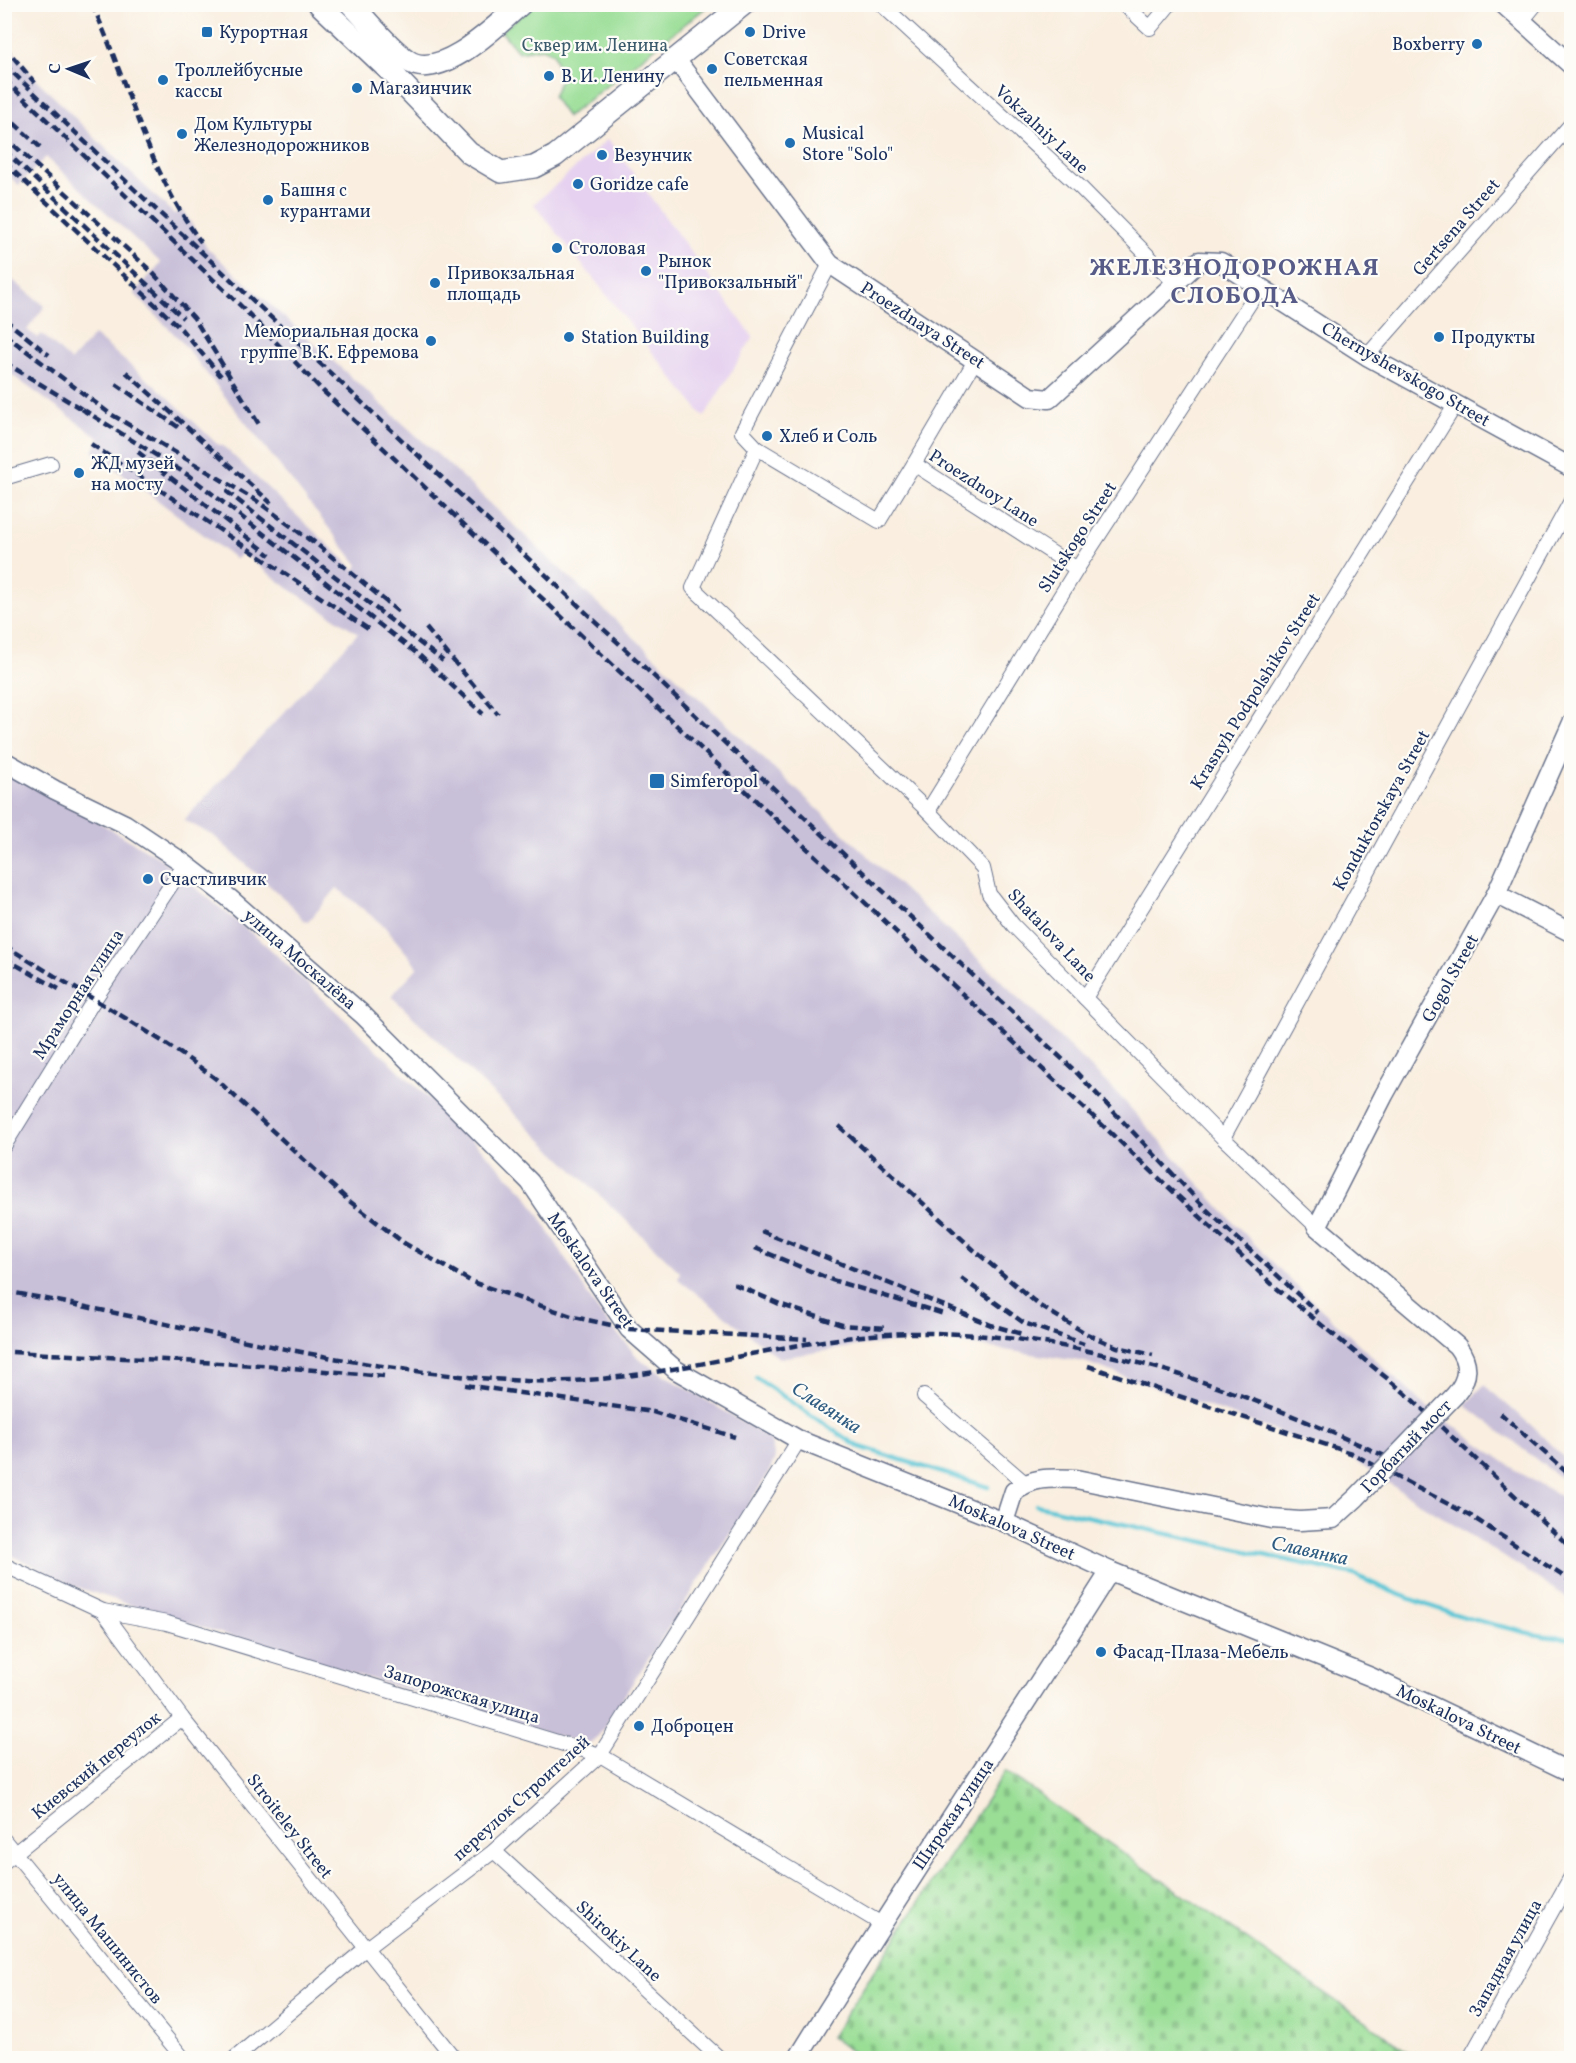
<svg xmlns="http://www.w3.org/2000/svg" width="1576" height="2063" font-family="Vollkorn,serif">
	<style>
		.built { fill: #e6d2f0 }
		.industrial { fill: #c8bfd8 }
		.green { fill: #9ade96; stroke: #5a867a; stroke-width: 1.5 }
		.cemetery { fill: url(#cemetery-stones); stroke: #5a867a; stroke-width: 1.5 }
		.lines { fill: none; stroke-linecap: round; stroke-linejoin: round }
		.stream { stroke: #5cc6d6; stroke-width: 4.5 }
		.street-casing { stroke: #69728b; stroke-width: 16 }
		.secondary-casing { stroke: #69728b; stroke-width: 21 }
		.primary-casing { stroke: #69728b; stroke-width: 24 }
		.street { stroke: #fff; stroke-width: 14 }
		.secondary { stroke: #fff; stroke-width: 18 }
		.primary { stroke: #fff; stroke-width: 21 }
		.rail { stroke: #1b2f5e; stroke-width: 4.5; stroke-dasharray: 9 4.5; stroke-linecap: butt }
		.secondary-bridge-casing { stroke: #69728b; stroke-width: 21; stroke-linecap: butt }
		.secondary-bridge { stroke: #fff; stroke-width: 18 }
		.poi-dot { fill: #1f6fb2; stroke: #fdfcf7; stroke-width: 2 }
		.labels { text-anchor: middle; stroke-width: 4.5; stroke-linejoin: round; paint-order: stroke }
		.poi-label { font-size: 18px; fill: #1b2f5e; stroke: #fdfcf7; text-anchor: start }
		.park-label { font-size: 18px; fill: #3b5b6c; stroke: #fdfcf7 }
		.street-label { font-size: 18px; fill: #1b2f5e; stroke: #fdfcf7 }
		.water-label { font-size: 20px; font-style: italic; fill: #2e5c82; stroke: #fdfcf7 }
		.district-label { font-size: 24px; font-weight: bold; letter-spacing: 1.5px; fill: #575b87; stroke: #fdfcf7 }
	</style>
	<defs>
		<pattern id="cemetery-stones" width="16" height="16" patternUnits="userSpaceOnUse" patternTransform="scale(1.5)"><rect width="16" height="16" fill="#9ade96"/><path d="M2 7V4a2 2 0 0 1 4 0v3zM10 15v-3a2 2 0 0 1 4 0v3z" fill="#84bf84"/></pattern>
	</defs>
	<rect width="100%" height="100%" fill="#fdfcf7"/>
	<filter id="ink" filterUnits="userSpaceOnUse"><feTurbulence type="fractalNoise" baseFrequency=".0167" numOctaves="2"/><feDisplacementMap in="SourceGraphic" scale="12" xChannelSelector="R" yChannelSelector="G"/><feConvolveMatrix kernelMatrix="1 2 1 2 8 2 1 2 1" color-interpolation-filters="sRGB"/></filter>
	<filter id="wash" filterUnits="userSpaceOnUse"><feTurbulence type="fractalNoise" baseFrequency=".008" numOctaves="4" result="noise"/><feDisplacementMap in="SourceGraphic" scale="24" xChannelSelector="R" yChannelSelector="G"/><feGaussianBlur stdDeviation="1.35" result="paint"/><feColorMatrix in="noise" values="0 0 0 0 0 0 0 0 0 0 0 0 0 0 0 0 0 1.4 0 .05"/><feComposite in="paint" operator="in"/></filter>
	<g filter="url(#wash)">
		<rect width="100%" height="100%" fill="#f9eedf"/>
		<polygon class="built" points="608,139 753,337 704,417 534,204"/>
		<g class="industrial">
			<polygon points="4,40 36,79 114,157 174,214 183,211 208,249 447,463 989,969 1116,1092 1234,1223 1293,1283 1422,1403 1520,1473 1571,1502 1571,1600 1348,1457 1085,1362 939,1340 864,1345 779,1358 678,1279 680,1272 391,996 418,967 384,926 337,888 308,922 304,921 290,904 214,836 184,820 358,633 288,588 242,553 236,559 93,452 99,438 5,370 5,274 45,306 27,330 38,338 42,334 71,361 94,335 167,396 217,444 223,446 355,570 358,565 181,341 134,293 161,263 46,157 19,185 5,173"/>
			<polygon points="5,772 90,817 158,857 267,946 454,1122 526,1194 597,1310 640,1360 770,1439 775,1458 768,1474 599,1735 591,1742 584,1744 152,1612 77,1587 5,1552"/>
			<polygon points="1484,1385 1532,1426 1571,1465 1571,1486 1465,1405"/>
		</g>
		<polygon class="green" points="533,5 709,5 567,117 553,97 561,77 553,53 542,48 518,52 501,31"/>
		<polygon class="cemetery" points="1005,1771 1418,2058 861,2058 831,2037"/>
		<g class="lines">
			<g class="stream">
				<polyline points="756,1378 857,1446 988,1487"/>
				<path d="M1036,1505L1355,1575C1404,1599 1454,1616 1508,1628C1529,1633 1549,1639 1572,1638"/>
			</g>
		</g>
	</g>
	<g filter="url(#ink)">
		<g class="lines">
			<defs>
				<g id="street">
					<polyline points="881,4 1081,188 1176,284"/>
					<polyline points="1124,4 1150,28 1170,4"/>
					<polyline points="1522,21 1536,4"/>
					<polyline points="830,264 742,432 757,448 693,588 928,811 983,868 989,894 1013,925 1223,1138 1317,1227"/>
					<polyline points="1367,356 1572,123"/>
					<polyline points="976,359 914,464 1077,569"/>
					<polyline points="757,448 879,521 914,464"/>
					<polyline points="4,478 51,464"/>
					<polyline points="928,811 1077,569 1261,286"/>
					<polyline points="1085,998 1456,404"/>
					<polyline points="1223,1138 1572,499"/>
					<polyline points="4,1146 94,1000 185,864"/>
					<polyline points="924,1396 1025,1483"/>
					<polyline points="4,1565 103,1611 167,1623 600,1755 880,1923"/>
					<polyline points="103,1611 182,1718 454,2058"/>
					<polyline points="4,1840 183,2058"/>
					<polyline points="494,1851 719,2058"/>
					<polyline points="4,1862 182,1718"/>
					<polyline points="235,2058 365,1949 494,1851 600,1755 799,1440"/>
					<polyline points="1470,2058 1572,1875"/>
				</g>
				<g id="secondary">
					<polyline points="1503,4 1572,66"/>
					<polyline points="677,61 830,264 1030,397 1049,399 1193,267 1199,261 1221,262 1367,356 1572,468"/>
					<polyline points="4,761 55,790 125,824 185,864 229,898 363,1015 530,1182 629,1329 676,1370 799,1440 1004,1522 1110,1571 1371,1677 1572,1773"/>
					<polyline points="1496,894 1572,933"/>
					<path d="M1455,1395C1469,1379 1470,1363 1457,1346L1317,1227L1384,1095L1496,894L1572,723"/>
					<path d="M1004,1522L1014,1491C1035,1476 1051,1478 1076,1479L1272,1519L1300,1521L1333,1519L1356,1498"/>
					<path d="M798,2058C899,1894 1007,1734 1110,1571"/>
				</g>
				<g id="primary">
					<polyline points="319,4 395,76 469,153 501,172 534,167 555,156 744,4"/>
					<path d="M351,4C369,22 386,45 407,60C439,84 498,24 521,4"/>
				</g>
			</defs>
			<use href="#street" class="street-casing"/>
			<use href="#secondary" class="secondary-casing"/>
			<use href="#primary" class="primary-casing"/>
			<use href="#street" class="street"/>
			<use href="#secondary" class="secondary"/>
			<use href="#primary" class="primary"/>
			<g class="rail">
				<path d="M92,4C129,84 147,170 201,242"/>
				<polyline points="4,46 35,83"/>
				<polyline points="4,64 132,187 1075,1071 1208,1211 1318,1313"/>
				<polyline points="4,79 243,308 323,391 748,793 1274,1286 1405,1393 1572,1549"/>
				<polyline points="4,114 40,147"/>
				<polyline points="4,136 152,272 194,318 260,426"/>
				<polyline points="4,150 183,318"/>
				<polyline points="4,162 181,329 221,376"/>
				<polyline points="4,319 49,355"/>
				<polyline points="4,334 109,413 257,501 315,544"/>
				<polyline points="4,362 88,413"/>
				<polyline points="126,372 271,503"/>
				<polyline points="116,384 178,427"/>
				<polyline points="82,409 188,475 420,656 483,714"/>
				<polyline points="91,444 371,631"/>
				<polyline points="138,452 270,555"/>
				<polyline points="226,491 443,661"/>
				<polyline points="308,537 401,614"/>
				<polyline points="426,628 498,714"/>
				<path d="M4,945C75,990 149,1028 216,1079L348,1200L404,1243L472,1282L574,1317L629,1329L807,1339"/>
				<polyline points="4,958 59,989"/>
				<polyline points="839,1126 974,1250 1040,1306 1087,1334 1117,1347 1153,1355"/>
				<polyline points="761,1231 991,1325 1022,1334"/>
				<polyline points="755,1248 832,1280 944,1314"/>
				<polyline points="961,1278 1024,1323 1084,1344"/>
				<polyline points="734,1284 782,1305 842,1325 887,1328"/>
				<path d="M4,1291C178,1322 349,1373 526,1381C635,1386 737,1352 845,1338C968,1321 1115,1349 1231,1392C1287,1412 1342,1437 1396,1461"/>
				<polyline points="12,1352 276,1366"/>
				<polyline points="268,1366 384,1376"/>
				<polyline points="1088,1366 1351,1453 1471,1516 1572,1582"/>
				<polyline points="465,1385 653,1412 735,1437"/>
				<polyline points="1500,1413 1572,1477"/>
			</g>
			<defs>
				<polyline id="secondary-bridge" points="1356,1498 1455,1395"/>
			</defs>
			<use href="#secondary-bridge" class="secondary-bridge-casing"/>
			<use href="#secondary-bridge" class="secondary-bridge"/>
		</g>
	</g>
	<g class="poi-dot">
		<rect x="201" y="26" width="12" height="12" rx="3"/>
		<circle cx="750" cy="32" r="6"/>
		<circle cx="1477" cy="44" r="6"/>
		<circle cx="712" cy="69" r="6"/>
		<circle cx="549" cy="76" r="6"/>
		<circle cx="163" cy="80" r="6"/>
		<circle cx="357" cy="88" r="6"/>
		<circle cx="182" cy="134" r="6"/>
		<circle cx="790" cy="143" r="6"/>
		<circle cx="602" cy="155" r="6"/>
		<circle cx="578" cy="184" r="6"/>
		<circle cx="268" cy="200" r="6"/>
		<circle cx="557" cy="248" r="6"/>
		<circle cx="646" cy="271" r="6"/>
		<circle cx="435" cy="283" r="6"/>
		<circle cx="569" cy="337" r="6"/>
		<circle cx="1439" cy="337" r="6"/>
		<circle cx="431" cy="341" r="6"/>
		<circle cx="767" cy="436" r="6"/>
		<circle cx="79" cy="473" r="6"/>
		<rect x="649" y="773" width="16" height="16" rx="3"/>
		<circle cx="148" cy="879" r="6"/>
		<circle cx="1101" cy="1652" r="6"/>
		<circle cx="639" cy="1726" r="6"/>
	</g>
	<g class="labels">
		<g class="poi-label">
			<text x="219" y="38">Курортная</text>
			<text x="762" y="38">Drive</text>
			<text x="1465" y="50" text-anchor="end">Boxberry</text>
			<text x="724" y="65">Советская<tspan x="724" dy="21">пельменная</tspan></text>
			<text x="175" y="76">Троллейбусные<tspan x="175" dy="21">кассы</tspan></text>
			<text x="561" y="82">В. И. Ленину</text>
			<text x="369" y="94">Магазинчик</text>
			<text x="194" y="130">Дом Культуры<tspan x="194" dy="21">Железнодорожников</tspan></text>
			<text x="802" y="139">Musical<tspan x="802" dy="21">Store "Solo"</tspan></text>
			<text x="614" y="161">Везунчик</text>
			<text x="590" y="190">Goridze cafe</text>
			<text x="280" y="196">Башня с<tspan x="280" dy="21">курантами</tspan></text>
			<text x="569" y="254">Столовая</text>
			<text x="658" y="267">Рынок<tspan x="658" dy="21">"Привокзальный"</tspan></text>
			<text x="447" y="279">Привокзальная<tspan x="447" dy="21">площадь</tspan></text>
			<text x="419" y="337" text-anchor="end">Мемориальная доска<tspan x="419" dy="21">группе В.К. Ефремова</tspan></text>
			<text x="581" y="343">Station Building</text>
			<text x="1451" y="343">Продукты</text>
			<text x="779" y="442">Хлеб и Соль</text>
			<text x="91" y="469">ЖД музей<tspan x="91" dy="21">на мосту</tspan></text>
			<text x="670" y="787">Simferopol</text>
			<text x="160" y="885">Счастливчик</text>
			<text x="1113" y="1658">Фасад-Плаза-Мебель</text>
			<text x="651" y="1732">Доброцен</text>
		</g>
		<g class="park-label">
			<text x="595" y="51">Сквер им. Ленина</text>
		</g>
		<g class="street-label">
			<text transform="translate(1042 129) rotate(43)" y="6">Vokzalniy Lane</text>
			<text transform="translate(1456 227) rotate(-49)" y="6">Gertsena Street</text>
			<text transform="translate(923 325) rotate(33)" y="6">Proezdnaya Street</text>
			<text transform="translate(1406 374) rotate(30)" y="6">Chernyshevskogo Street</text>
			<text transform="translate(984 488) rotate(33)" y="6">Proezdnoy Lane</text>
			<text transform="translate(1077 537) rotate(-57)" y="6">Slutskogo Street</text>
			<text transform="translate(1255 691) rotate(-58)" y="6">Krasnyh Podpolshikov Street</text>
			<text transform="translate(1381 810) rotate(-61)" y="6">Konduktorskaya Street</text>
			<text transform="translate(1052 935) rotate(47)" y="6">Shatalova Lane</text>
			<text transform="translate(300 959) rotate(41)" y="6">улица Москалёва</text>
			<text transform="translate(1450 978) rotate(-61)" y="6">Gogol Street</text>
			<text transform="translate(78 994) rotate(-57)" y="6">Мраморная улица</text>
			<text transform="translate(591 1270) rotate(55)" y="6">Moskalova Street</text>
			<text transform="translate(1406 1446) rotate(-46)" y="6">Горбатый мост</text>
			<text transform="translate(1012 1527) rotate(24)" y="6">Moskalova Street</text>
			<text transform="translate(462 1694) rotate(17)" y="6">Запорожская улица</text>
			<text transform="translate(1459 1719) rotate(26)" y="6">Moskalova Street</text>
			<text transform="translate(96 1765) rotate(-39)" y="6">Киевский переулок</text>
			<text transform="translate(521 1798) rotate(-42)" y="6">переулок Строителей</text>
			<text transform="translate(953 1814) rotate(-56)" y="6">Широкая улица</text>
			<text transform="translate(290 1826) rotate(52)" y="6">Stroiteley Street</text>
			<text transform="translate(108 1938) rotate(51)" y="6">улица Машинистов</text>
			<text transform="translate(619 1941) rotate(43)" y="6">Shirokiy Lane</text>
			<text transform="translate(1505 1958) rotate(-61)" y="6">Западная улица</text>
		</g>
		<g class="water-label">
			<text transform="translate(827 1407) rotate(33)" y="7">Славянка</text>
			<text transform="translate(1310 1550) rotate(12)" y="7">Славянка</text>
		</g>
		<g class="district-label">
			<text x="1235" y="275">ЖЕЛЕЗНОДОРОЖНАЯ<tspan x="1235" dy="28">СЛОБОДА</tspan></text>
		</g>
	</g>
	<rect width="1576" height="2063" fill="none" stroke="#fdfcf7" stroke-width="24"/>
	<g transform="translate(69 69) rotate(272)" stroke="#fdfcf7" stroke-width="4.5" paint-order="stroke">
	<path d="M0-4.5L10 22L0 15L-10 22Z" fill="#1b2f5e"/>
	<text y="-9" font-size="16" font-weight="bold" text-anchor="middle" fill="#1b2f5e">С</text>
	</g>
</svg>
